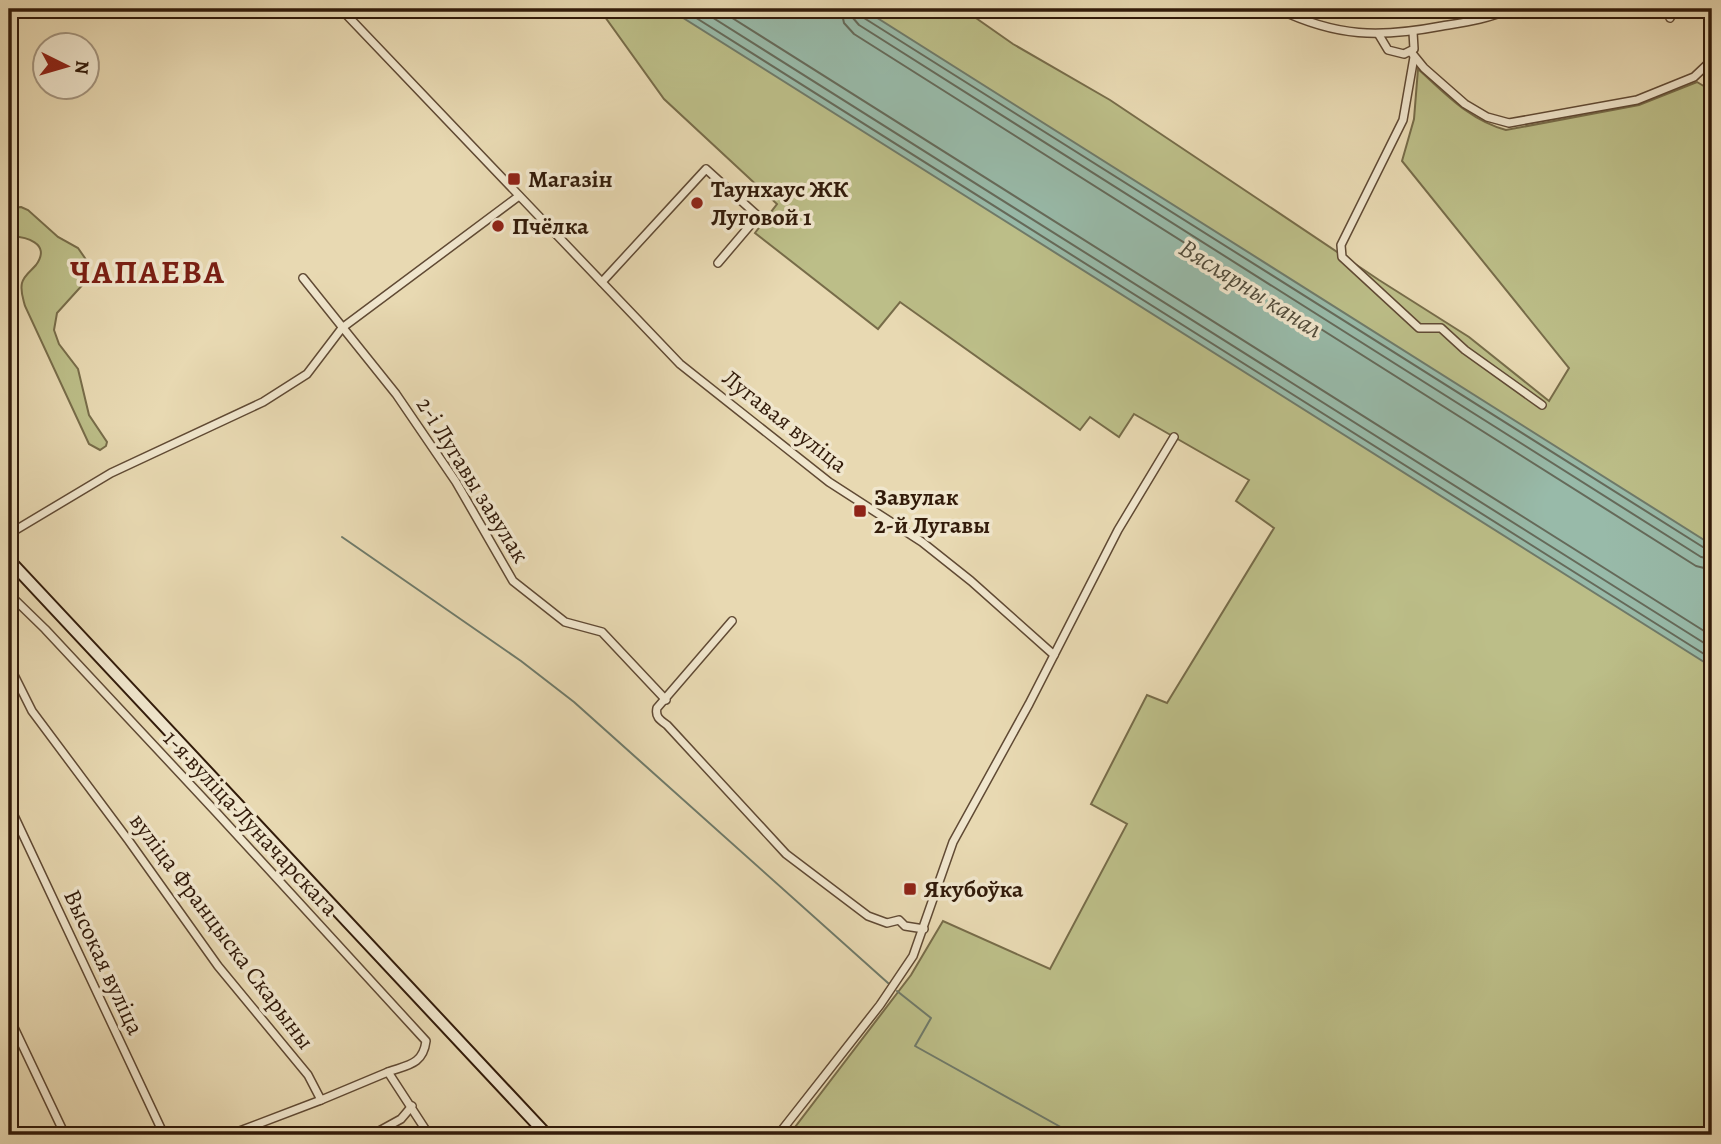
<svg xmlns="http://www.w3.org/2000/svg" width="1721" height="1144" font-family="Alegreya,serif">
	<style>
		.green { fill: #bcbe88; stroke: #776c49; stroke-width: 2 }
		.water { fill: #98baa9; stroke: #6f7a69; stroke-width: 2 }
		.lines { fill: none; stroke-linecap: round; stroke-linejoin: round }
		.shore { stroke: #656a5a; stroke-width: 2 }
		.stream { stroke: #6f7a69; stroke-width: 2 }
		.street-casing { stroke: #604a34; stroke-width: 10 }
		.secondary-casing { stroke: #321b0a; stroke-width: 14 }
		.street { stroke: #f0e6cd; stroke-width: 7 }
		.secondary { stroke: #f0e6cd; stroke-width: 10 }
		.poi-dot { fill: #8f2418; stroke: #f0e6cd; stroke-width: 2.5 }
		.labels { text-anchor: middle; stroke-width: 7; stroke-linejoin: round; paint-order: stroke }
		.poi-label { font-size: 24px; font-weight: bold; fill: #321b0a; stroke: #f0e6cd; text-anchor: start }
		.street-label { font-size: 24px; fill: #321b0a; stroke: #f0e6cd }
		.water-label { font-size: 26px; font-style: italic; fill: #514b3a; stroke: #f0e6cd }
		.district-label { font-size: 32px; font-weight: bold; letter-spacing: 2px; fill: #7a1f14; stroke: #f0e6cd }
	</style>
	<rect width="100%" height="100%" fill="#e8d9b2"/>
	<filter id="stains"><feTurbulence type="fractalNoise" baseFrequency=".00286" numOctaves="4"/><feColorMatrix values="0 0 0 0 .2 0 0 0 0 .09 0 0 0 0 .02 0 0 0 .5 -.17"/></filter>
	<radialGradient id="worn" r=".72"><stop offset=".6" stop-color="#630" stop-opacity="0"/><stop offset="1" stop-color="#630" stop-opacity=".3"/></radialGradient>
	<g class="green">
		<path d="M593,9H963L1013,44L1110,100L1379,280L1469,337L1549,401L1569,368L1402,161L1414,119L1418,69C1446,94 1469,120 1506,130L1639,105L1697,82L1712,91V1135H789L911,975L943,921L1050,969L1127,824L1091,804L1147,695L1167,703L1274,528L1236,501L1249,480L1134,414L1119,437L1090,417L1080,430L900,302L878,329L755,233L777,204L664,99L605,17Z"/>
		<path d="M21,207L28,210L58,237L78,248L87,261L88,270L86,281L57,313L54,330L59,344L78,369L89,415L107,442L106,446L100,450L89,444L25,306C23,298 20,291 22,283C24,275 31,271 36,265C52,243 25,236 9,237V208Z"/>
	</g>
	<polygon class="water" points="669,9 863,9 1712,545 1712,667"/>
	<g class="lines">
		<g class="shore">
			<polyline points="682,9 1712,659"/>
			<polyline points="699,9 1712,648"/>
			<polyline points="718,9 1712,636"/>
			<polyline points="841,9 844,23 854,34 1696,566 1712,570"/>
			<polyline points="851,9 853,18 859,25 1701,557 1712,559"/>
			<polyline points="860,9 864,18 1706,549 1712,551"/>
		</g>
		<g class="stream">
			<polyline points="342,537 521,661 574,702 888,983"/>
			<polyline points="897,991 931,1018 915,1046 1075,1135"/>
		</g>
		<defs>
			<g id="street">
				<polyline points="341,9 680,364 829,482 922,542 971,581 1054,655"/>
				<path d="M1278,9C1337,37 1379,38 1442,26C1466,22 1488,19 1510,9"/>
				<polyline points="1670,18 1674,9"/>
				<polyline points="1379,35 1388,50 1404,54 1414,49 1413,32"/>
				<polyline points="1411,52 1424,68 1465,104 1487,117 1509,123 1637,100 1694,77 1712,60"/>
				<polyline points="1414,57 1403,120 1341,245 1342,257 1419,328 1441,328 1465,350 1542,405"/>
				<polyline points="303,278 396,394 456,482 513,581 565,622 602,632 666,700"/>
				<polyline points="602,282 706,169 758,216 718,263"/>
				<polyline points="9,534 111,473 263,402 307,374 342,328 519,196"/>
				<path d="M9,594L45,629L216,812L426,1041C423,1065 407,1065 388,1072"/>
				<path d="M732,621L657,708C655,717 660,720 667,725L786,854L868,916L887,923L899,920L905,926L924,929"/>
				<polyline points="9,665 32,711 129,841 218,966 308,1075 321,1100 388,1072 429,1135"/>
				<polyline points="9,805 164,1135"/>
				<polyline points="9,1017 65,1135"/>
				<polyline points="229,1135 321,1100"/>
				<polyline points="372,1135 401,1119 412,1106"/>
				<polyline points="494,1135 510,1132 513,1135"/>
				<polyline points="778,1135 880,1005 913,956 953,842 1029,704 1118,530 1174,437"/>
			</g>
			<polyline id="secondary" points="9,560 547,1135"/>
		</defs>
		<use href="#street" class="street-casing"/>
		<use href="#secondary" class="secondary-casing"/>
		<use href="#street" class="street"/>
		<use href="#secondary" class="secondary"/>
	</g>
	<g class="poi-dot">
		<rect x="507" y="172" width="14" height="14" rx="3.5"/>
		<circle cx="697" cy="203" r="7"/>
		<circle cx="498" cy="226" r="7"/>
		<rect x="853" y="504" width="14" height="14" rx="3.5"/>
		<rect x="903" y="882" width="14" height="14" rx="3.5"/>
	</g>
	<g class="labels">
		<g class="poi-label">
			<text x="528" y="187">Магазін</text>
			<text x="711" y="197">Таунхаус ЖК<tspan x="711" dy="28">Луговой 1</tspan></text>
			<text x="512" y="234">Пчёлка</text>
			<text x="874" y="505">Завулак<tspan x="874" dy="28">2-й Лугавы</tspan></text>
			<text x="924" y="897">Якубоўка</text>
		</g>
		<g class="street-label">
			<text transform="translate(785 421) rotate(38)" y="8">Лугавая вуліца</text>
			<text transform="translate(473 480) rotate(58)" y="8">2-і Лугавы завулак</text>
			<text transform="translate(251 823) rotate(47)" y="8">1-я вуліца Луначарскага</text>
			<text transform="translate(222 931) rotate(53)" y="8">вуліца Францыска Скарыны</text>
			<text transform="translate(104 962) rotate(65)" y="8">Высокая вуліца</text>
		</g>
		<g class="water-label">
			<text transform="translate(1251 288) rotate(32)" y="9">Вяслярны канал</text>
		</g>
		<g class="district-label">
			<text x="148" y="283">ЧАПАЕВА</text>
		</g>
	</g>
	<rect width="1721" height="1144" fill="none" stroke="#e8d9b2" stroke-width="35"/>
	<rect x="10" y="10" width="1700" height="1123" fill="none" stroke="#321b0a" stroke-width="3.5"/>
	<rect x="18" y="18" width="1686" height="1109" fill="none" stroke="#321b0a" stroke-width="2"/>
	<g transform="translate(66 66) rotate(95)"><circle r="33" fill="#f0e6cd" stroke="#a4957f" stroke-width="2"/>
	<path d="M0-5L12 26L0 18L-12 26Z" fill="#8f2418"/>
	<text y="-10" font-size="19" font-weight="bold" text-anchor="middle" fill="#321b0a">N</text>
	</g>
	<rect width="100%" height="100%" filter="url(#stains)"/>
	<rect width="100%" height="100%" fill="url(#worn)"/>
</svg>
